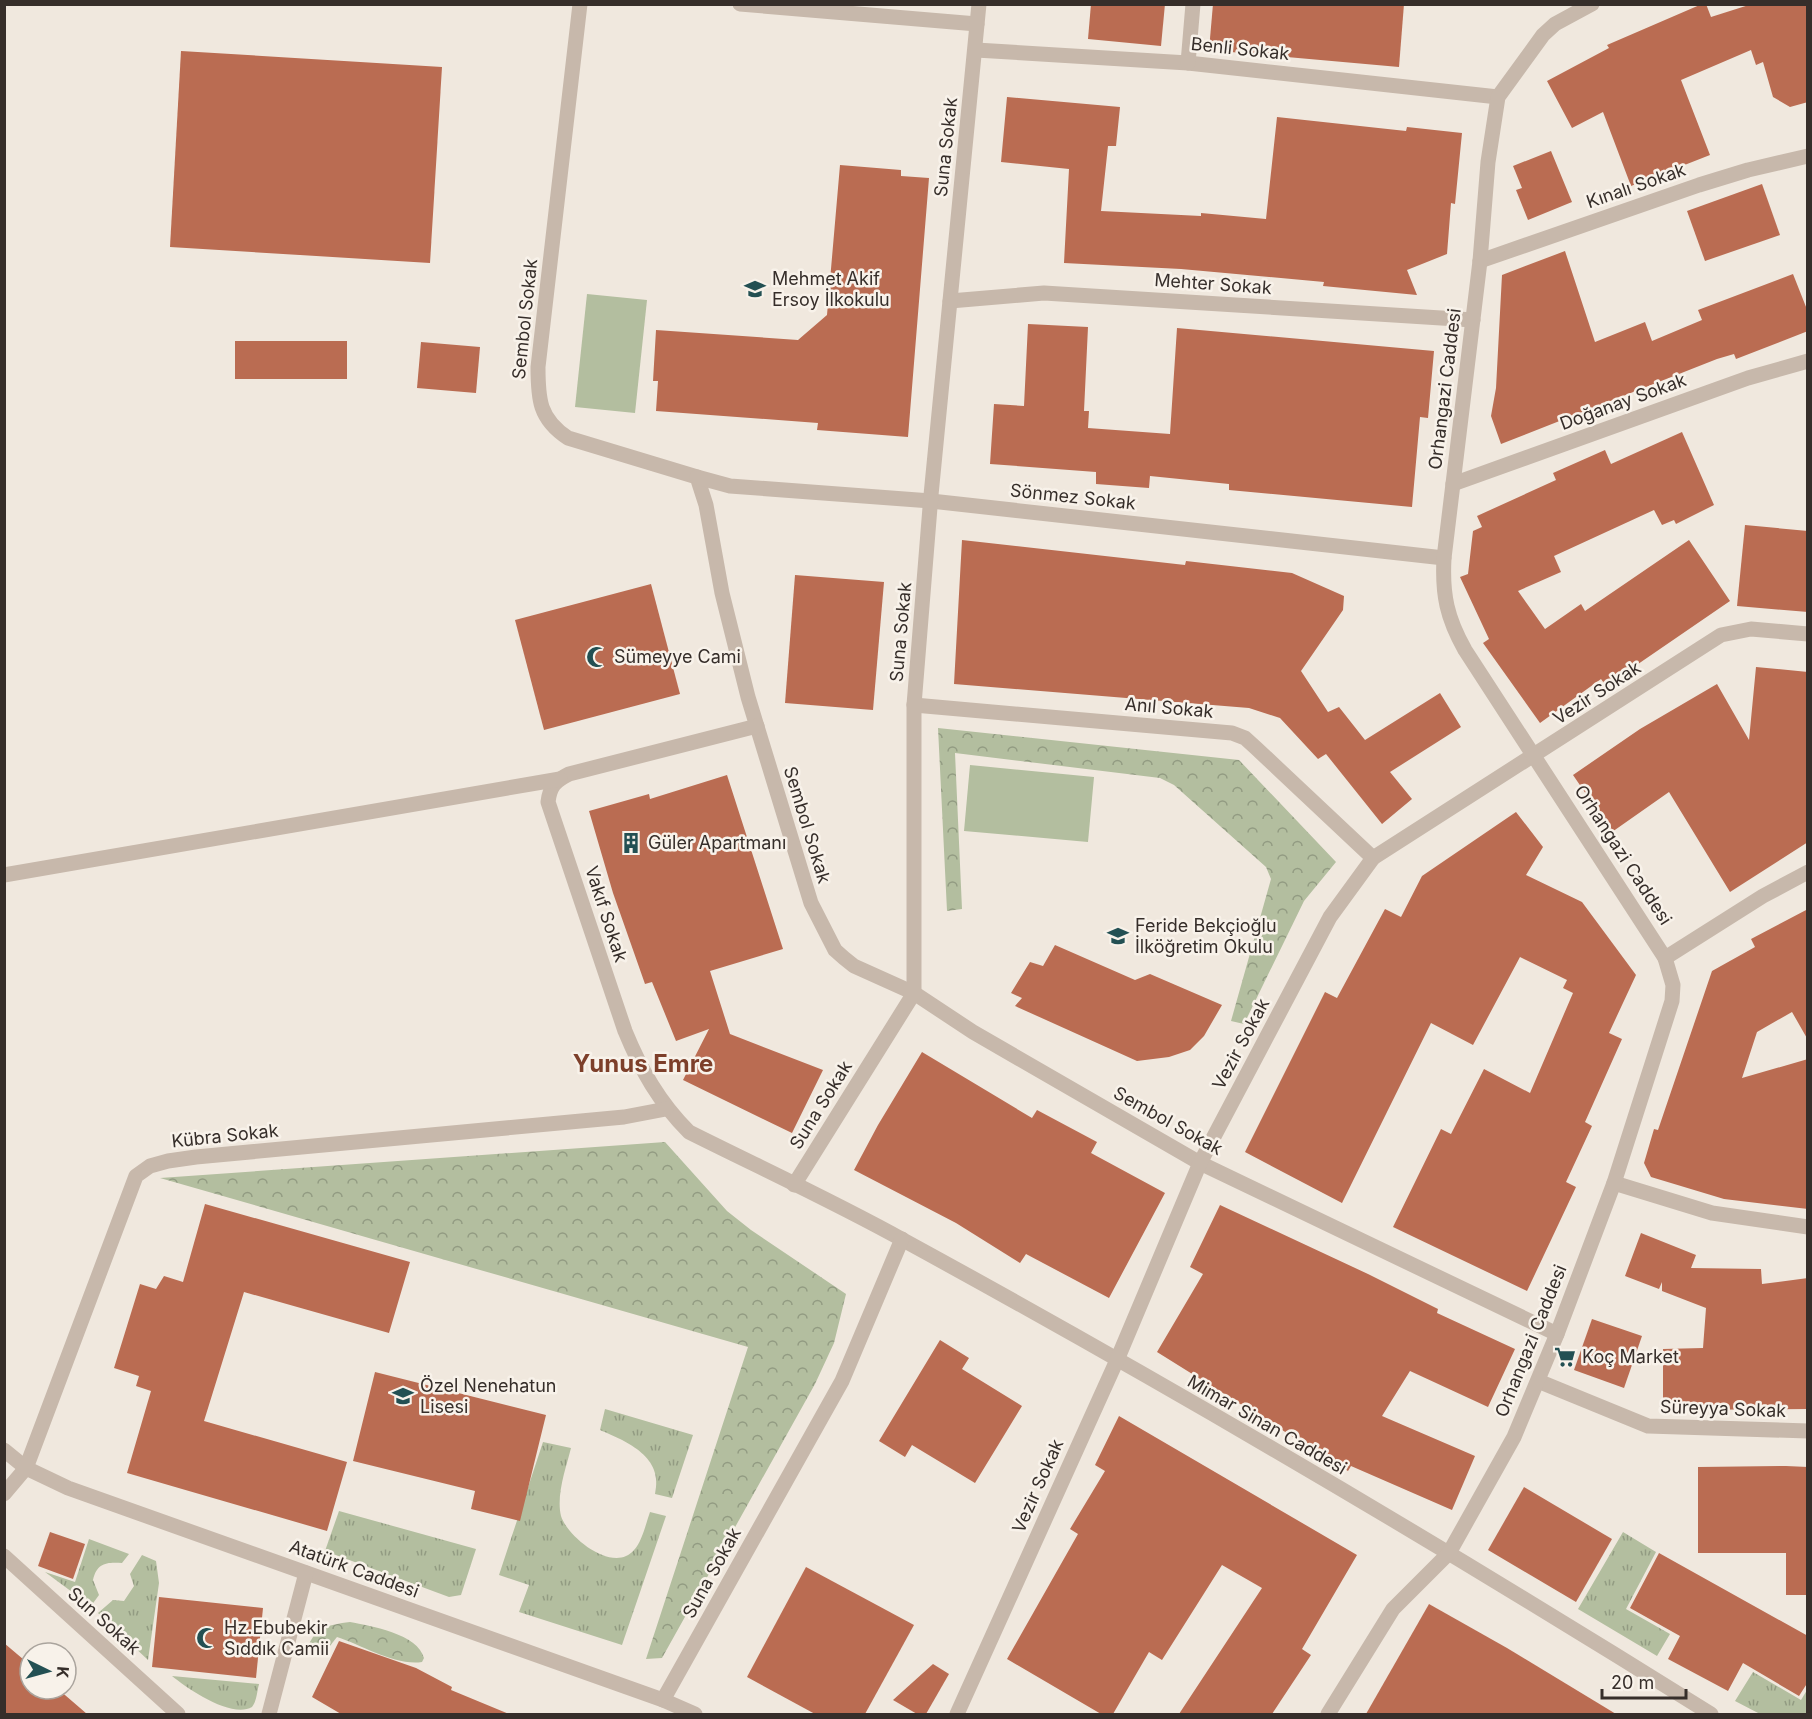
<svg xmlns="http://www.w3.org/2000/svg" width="1812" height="1719" font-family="Inter,sans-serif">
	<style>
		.grass { fill: url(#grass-tufts) }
		.forest { fill: url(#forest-crowns) }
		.pitch { fill: #b3be9f }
		.building { fill: #ba6c52 }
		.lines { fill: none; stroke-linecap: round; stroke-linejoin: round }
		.minor { stroke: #c7b8ab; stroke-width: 15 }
		.labels { text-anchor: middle; stroke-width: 5; stroke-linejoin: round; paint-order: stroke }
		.street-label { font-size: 18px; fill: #362e2a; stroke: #f8f2ea }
		.poi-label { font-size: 18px; fill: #362e2a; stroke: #f8f2ea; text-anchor: start }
		.district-label { font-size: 24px; font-weight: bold; fill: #7d3f2a; stroke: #f8f2ea }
	</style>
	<defs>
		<pattern id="grass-tufts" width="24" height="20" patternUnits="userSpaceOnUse" patternTransform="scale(1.5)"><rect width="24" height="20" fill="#b3be9f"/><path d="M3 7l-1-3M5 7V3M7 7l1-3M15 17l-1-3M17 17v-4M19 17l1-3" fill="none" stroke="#929b82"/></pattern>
		<pattern id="forest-crowns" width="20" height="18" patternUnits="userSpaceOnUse" patternTransform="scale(1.5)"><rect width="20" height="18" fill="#b3be9f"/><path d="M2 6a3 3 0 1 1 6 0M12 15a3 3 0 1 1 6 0" fill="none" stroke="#929b82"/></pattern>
	</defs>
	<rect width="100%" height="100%" fill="#f0e8de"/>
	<g class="grass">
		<path d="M605,1409L693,1435L672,1498L655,1494C664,1457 628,1442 600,1430Z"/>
		<path d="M543,1442L571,1448C566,1468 556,1495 561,1516C568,1538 614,1574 634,1550C642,1542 646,1523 650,1512L666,1516L622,1645L519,1612L529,1585L499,1575Z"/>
		<polygon points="339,1511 476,1549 461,1595 449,1597 325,1551"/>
		<polygon points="1623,1532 1656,1552 1626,1609 1670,1634 1657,1656 1578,1609"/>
		<path d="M89,1539L129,1554L122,1563C106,1562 97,1563 93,1580L99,1595L91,1606L45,1572L75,1582Z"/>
		<polygon points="142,1555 156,1561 159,1583 148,1660 98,1613 113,1600 124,1601 134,1586 130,1574"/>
		<polygon points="1753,1672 1801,1700 1807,1690 1806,1714 1760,1714 1735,1701"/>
		<path d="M172,1676L259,1684C257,1691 257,1701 252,1707C232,1719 188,1689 172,1676Z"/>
	</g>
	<g class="forest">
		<polygon points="938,728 1239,760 1336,862 1304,901 1244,1024 1231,1021 1271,879 1266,867 1174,785 1160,778 955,753 962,909 947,911"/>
		<polygon points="665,1142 727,1211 751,1230 846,1294 834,1343 815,1384 662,1658 646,1659 748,1347 160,1178"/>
		<path d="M350,1622C371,1626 418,1634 424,1658L422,1662C395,1666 362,1645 337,1637C328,1647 321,1666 307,1650C314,1627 328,1625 350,1622Z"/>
	</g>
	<g class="pitch">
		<polygon points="587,294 647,300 635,413 575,407"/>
		<polygon points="970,765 1094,777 1088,842 964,831"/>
	</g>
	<g class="building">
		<polygon points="1091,4 1165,4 1161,46 1088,39"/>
		<polygon points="1213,4 1404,4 1399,67 1209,50"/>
		<polygon points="1702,4 1706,4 1711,17 1752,4 1808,4 1808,102 1790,107 1773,97 1763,62 1756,65 1751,50 1681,80 1710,155 1631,186 1603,112 1572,128 1547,81 1609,48 1607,45"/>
		<polygon points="181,51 442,67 430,263 170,247"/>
		<polygon points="1007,97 1120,107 1116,146 1108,146 1101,211 1201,216 1201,213 1266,219 1277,117 1406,131 1407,127 1462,133 1455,204 1451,203 1447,254 1407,270 1417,295 1323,286 1324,282 1181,269 1064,263 1069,169 1001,162"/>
		<polygon points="1551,151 1572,202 1528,220 1516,190 1522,188 1513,166"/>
		<polygon points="840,165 901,170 901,176 929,178 908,437 817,430 818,423 656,411 658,381 653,381 656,330 798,340 827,315"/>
		<polygon points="1762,184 1780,235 1705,261 1687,211"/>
		<polygon points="1565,251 1595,342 1645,322 1652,341 1702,320 1698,310 1793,274 1808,312 1808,331 1736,359 1734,354 1717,359 1501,444 1491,416 1496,388 1502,275"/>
		<polygon points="1028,324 1088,327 1084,411 1089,411 1088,428 1170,434 1177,328 1434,351 1428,418 1420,417 1412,507 1229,490 1229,484 1150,476 1149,488 1096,484 1096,472 990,464 994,404 1024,406"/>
		<rect x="235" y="341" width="112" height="38"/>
		<polygon points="421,342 480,347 476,393 417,388"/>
		<polygon points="1682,432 1714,505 1676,524 1674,520 1662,525 1654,510 1554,556 1561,572 1518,591 1545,629 1581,604 1585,611 1689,540 1730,601 1606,686 1601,679 1540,723 1483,643 1489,639 1460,577 1468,574 1473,531 1482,527 1477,516 1556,480 1553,473 1605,450 1611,464"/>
		<polygon points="1745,525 1808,531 1808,612 1737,606"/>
		<polygon points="962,540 1185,565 1186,561 1292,573 1344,596 1343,610 1301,671 1328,712 1339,707 1365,740 1440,693 1461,727 1390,772 1412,799 1382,824 1326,754 1318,759 1280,718 1249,708 954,684"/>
		<polygon points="795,575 884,582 873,710 785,703"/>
		<polygon points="651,584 680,694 544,730 515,620"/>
		<polygon points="1756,667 1808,672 1808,842 1730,892 1669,792 1612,832 1573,775 1640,729 1717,684 1749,740"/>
		<polygon points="727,775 783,949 710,971 730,1034 823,1070 792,1133 683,1080 709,1029 676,1041 652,982 645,984 613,893 589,811 649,794 650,799"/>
		<polygon points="1516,812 1543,847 1526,875 1582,902 1636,975 1609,1033 1622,1039 1585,1122 1592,1126 1566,1182 1576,1187 1527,1291 1393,1227 1441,1129 1451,1134 1484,1069 1530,1093 1573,993 1563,988 1567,980 1520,957 1473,1045 1431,1023 1342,1203 1245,1152 1325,992 1337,998 1385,909 1401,917 1422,876"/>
		<polygon points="1808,909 1808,1040 1792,1012 1757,1032 1742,1078 1808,1059 1808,1209 1724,1199 1651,1177 1644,1163 1654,1129 1658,1130 1712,971 1755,947 1751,939"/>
		<polygon points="1055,945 1135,980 1150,974 1222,1005 1204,1036 1190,1050 1169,1057 1137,1061 1015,1006 1022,998 1011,993 1030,962 1043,966"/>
		<polygon points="922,1052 1032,1118 1037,1110 1097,1142 1091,1153 1165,1193 1109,1298 1026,1254 1020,1263 956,1223 854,1170 878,1125"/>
		<polygon points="205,1204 410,1262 389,1333 244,1292 204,1421 347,1462 327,1531 127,1473 151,1391 136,1386 139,1376 114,1368 140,1284 156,1289 164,1276 183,1282"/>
		<polygon points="1220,1205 1368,1274 1438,1309 1437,1313 1515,1349 1488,1407 1410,1371 1382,1416 1475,1456 1452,1510 1351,1466 1348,1471 1157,1352 1203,1274 1190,1267"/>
		<polygon points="1641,1233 1696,1255 1691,1268 1761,1269 1762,1284 1808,1278 1808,1409 1663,1410 1663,1349 1703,1348 1706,1308 1662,1291 1662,1282 1659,1289 1625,1276"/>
		<polygon points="1592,1319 1642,1336 1624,1388 1574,1370"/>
		<polygon points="940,1340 969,1358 962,1369 1022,1406 975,1483 912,1445 905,1457 879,1441"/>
		<polygon points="375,1372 546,1415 520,1521 471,1509 475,1491 353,1461"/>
		<polygon points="1119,1416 1357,1555 1302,1649 1311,1655 1272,1714 1179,1714 1262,1588 1222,1565 1162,1660 1149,1652 1113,1714 1101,1714 1007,1659 1078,1534 1070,1529 1105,1471 1095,1465"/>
		<polygon points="1786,1466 1808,1467 1808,1595 1786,1595 1786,1553 1698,1553 1698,1467"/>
		<polygon points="1524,1487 1612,1539 1576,1602 1488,1550"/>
		<polygon points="50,1532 85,1544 73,1579 38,1566"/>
		<polygon points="1659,1553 1808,1636 1808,1682 1799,1696 1743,1663 1728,1691 1668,1659 1680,1636 1630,1608"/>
		<polygon points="806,1567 914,1625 865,1714 815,1714 747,1677"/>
		<polygon points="159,1597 263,1608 256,1678 152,1667"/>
		<polygon points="1429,1604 1507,1648 1616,1714 1366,1714"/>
		<polygon points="339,1641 416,1668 452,1687 451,1690 509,1714 341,1714 312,1697"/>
		<polygon points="4,1643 30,1665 30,1689 58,1689 87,1714 4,1714"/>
		<polygon points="933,1664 949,1674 926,1714 917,1714 893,1700"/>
	</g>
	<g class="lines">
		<g class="minor">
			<path d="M580,4L538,367C538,399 539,419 568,438L697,477L706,505L722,593L748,697L811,903L835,950L844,958L854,966L914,993L973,1032L1200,1163L1557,1334"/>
			<polyline points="740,4 977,24"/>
			<polyline points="976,50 1188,63 1498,97"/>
			<polyline points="1188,63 1193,4"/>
			<polyline points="1480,261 1699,185 1748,170 1808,156"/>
			<polyline points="950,301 1044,293 1473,320"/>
			<polyline points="697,477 730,486 931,501 1444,558"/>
			<polyline points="1453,484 1748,378 1808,361"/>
			<polyline points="914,705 1232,733 1245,738 1256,748 1373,858"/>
			<path d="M757,726L569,774C555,781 550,786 548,802L625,1031C641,1070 659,1102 689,1132C761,1168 835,1202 905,1241C1178,1390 1447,1549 1711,1714"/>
			<polyline points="4,875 560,779"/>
			<polyline points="1665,958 1763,896 1808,872"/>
			<polyline points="1614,1183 1712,1213 1808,1227"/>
			<polyline points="794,1185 914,993 914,705 931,495 979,4"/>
			<polyline points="1538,1381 1648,1426 1808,1431"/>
			<polyline points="4,1450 26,1468 68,1488 663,1700 695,1714"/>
			<polyline points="4,1494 26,1468 136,1176 150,1166 168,1161 196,1157 624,1117 666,1109"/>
			<polyline points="4,1556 178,1714"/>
			<polyline points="663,1700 842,1381 902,1239"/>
			<polyline points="269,1714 306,1573"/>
			<polyline points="957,1714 1117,1360 1200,1163 1330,917 1373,858 1721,635 1751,629 1808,634"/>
			<path d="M1328,1714L1393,1609L1449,1553L1514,1437L1557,1334L1614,1183L1672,1001L1673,985L1665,958L1465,650C1447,618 1442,595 1444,558L1480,261L1488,162L1498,97L1543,35L1555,24L1592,4"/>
		</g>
	</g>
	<defs>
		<symbol id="school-bare" viewBox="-9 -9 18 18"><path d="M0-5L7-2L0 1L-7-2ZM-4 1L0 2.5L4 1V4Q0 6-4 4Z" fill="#235053" stroke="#f8f2ea" stroke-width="2.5" paint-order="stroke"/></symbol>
		<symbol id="mosque-bare" viewBox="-9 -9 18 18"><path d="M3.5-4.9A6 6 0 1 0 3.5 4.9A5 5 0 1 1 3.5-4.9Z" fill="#235053" stroke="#f8f2ea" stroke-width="2.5" paint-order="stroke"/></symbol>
		<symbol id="building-bare" viewBox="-9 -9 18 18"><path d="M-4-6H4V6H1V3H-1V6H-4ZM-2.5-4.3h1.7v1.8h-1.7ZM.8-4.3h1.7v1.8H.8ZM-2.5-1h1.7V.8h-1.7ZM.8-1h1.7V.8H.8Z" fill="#235053" stroke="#f8f2ea" stroke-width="2.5" paint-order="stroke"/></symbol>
		<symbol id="supermarket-bare" viewBox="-9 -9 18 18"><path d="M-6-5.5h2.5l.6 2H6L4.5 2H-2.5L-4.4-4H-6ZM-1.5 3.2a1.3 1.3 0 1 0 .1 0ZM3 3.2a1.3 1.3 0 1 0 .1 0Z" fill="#235053" stroke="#f8f2ea" stroke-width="2.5" paint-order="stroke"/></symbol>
	</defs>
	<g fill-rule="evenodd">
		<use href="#school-bare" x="740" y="274" width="30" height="30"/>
		<use href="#mosque-bare" x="582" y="642" width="30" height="30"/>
		<use href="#building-bare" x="616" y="828" width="30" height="30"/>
		<use href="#school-bare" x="1103" y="921" width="30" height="30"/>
		<use href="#supermarket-bare" x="1550" y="1342" width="30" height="30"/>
		<use href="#school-bare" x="388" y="1381" width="30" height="30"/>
		<use href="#mosque-bare" x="192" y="1623" width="30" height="30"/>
	</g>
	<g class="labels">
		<g class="street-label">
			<text transform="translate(1240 49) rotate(6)" y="6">Benli Sokak</text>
			<text transform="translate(946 147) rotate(-84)" y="6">Suna Sokak</text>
			<text transform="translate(1636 186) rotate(-19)" y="6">Kınalı Sokak</text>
			<text transform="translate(1213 284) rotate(4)" y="6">Mehter Sokak</text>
			<text transform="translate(525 319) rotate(-84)" y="6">Sembol Sokak</text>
			<text transform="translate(1445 389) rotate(-83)" y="6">Orhangazi Caddesi</text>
			<text transform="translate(1623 402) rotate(-20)" y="6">Doğanay Sokak</text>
			<text transform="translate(1073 497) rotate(6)" y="6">Sönmez Sokak</text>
			<text transform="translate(901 632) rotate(-85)" y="6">Suna Sokak</text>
			<text transform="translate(1597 693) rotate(-33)" y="6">Vezir Sokak</text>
			<text transform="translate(1169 708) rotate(5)" y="6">Anıl Sokak</text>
			<text transform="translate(807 825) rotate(73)" y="6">Sembol Sokak</text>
			<text transform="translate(1623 855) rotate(57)" y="6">Orhangazi Caddesi</text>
			<text transform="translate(606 914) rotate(72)" y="6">Vakıf Sokak</text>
			<text transform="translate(1241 1044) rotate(-62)" y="6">Vezir Sokak</text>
			<text transform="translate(821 1105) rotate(-58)" y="6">Suna Sokak</text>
			<text transform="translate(1168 1121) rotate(29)" y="6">Sembol Sokak</text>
			<text transform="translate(225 1136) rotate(-6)" y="6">Kübra Sokak</text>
			<text transform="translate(1531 1341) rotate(-68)" y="6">Orhangazi Caddesi</text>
			<text transform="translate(1723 1409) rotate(2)" y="6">Süreyya Sokak</text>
			<text transform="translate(1267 1425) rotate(30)" y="6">Mimar Sinan Caddesi</text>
			<text transform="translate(1038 1486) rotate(-66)" y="6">Vezir Sokak</text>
			<text transform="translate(354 1569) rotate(20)" y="6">Atatürk Caddesi</text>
			<text transform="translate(712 1573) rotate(-61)" y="6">Suna Sokak</text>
			<text transform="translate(104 1621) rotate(42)" y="6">Sun Sokak</text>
		</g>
		<g class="poi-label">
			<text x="772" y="285">Mehmet Akif<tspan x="772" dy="21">Ersoy İlkokulu</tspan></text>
			<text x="614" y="663">Sümeyye Cami</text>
			<text x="648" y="849">Güler Apartmanı</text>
			<text x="1135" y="932">Feride Bekçioğlu<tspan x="1135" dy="21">İlköğretim Okulu</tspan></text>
			<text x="1582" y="1363">Koç Market</text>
			<text x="420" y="1392">Özel Nenehatun<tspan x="420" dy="21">Lisesi</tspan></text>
			<text x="224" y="1634">Hz.Ebubekir<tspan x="224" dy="21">Sıddık Camii</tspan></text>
		</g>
		<g class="district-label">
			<text x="643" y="1072">Yunus Emre</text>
		</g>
	</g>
	<rect width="1812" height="1719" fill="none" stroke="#362e2a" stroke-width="12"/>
	<g transform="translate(48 1671) rotate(95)"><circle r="28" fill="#f8f2ea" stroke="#aaa49d" stroke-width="1.5"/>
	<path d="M0-4.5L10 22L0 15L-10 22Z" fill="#235053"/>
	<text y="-9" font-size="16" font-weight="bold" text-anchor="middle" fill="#362e2a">K</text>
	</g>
	<path d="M1602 1689v9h84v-9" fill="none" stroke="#362e2a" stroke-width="3"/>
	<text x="1611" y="1689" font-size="18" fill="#362e2a" stroke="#f8f2ea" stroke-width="4.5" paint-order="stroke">20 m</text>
</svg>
